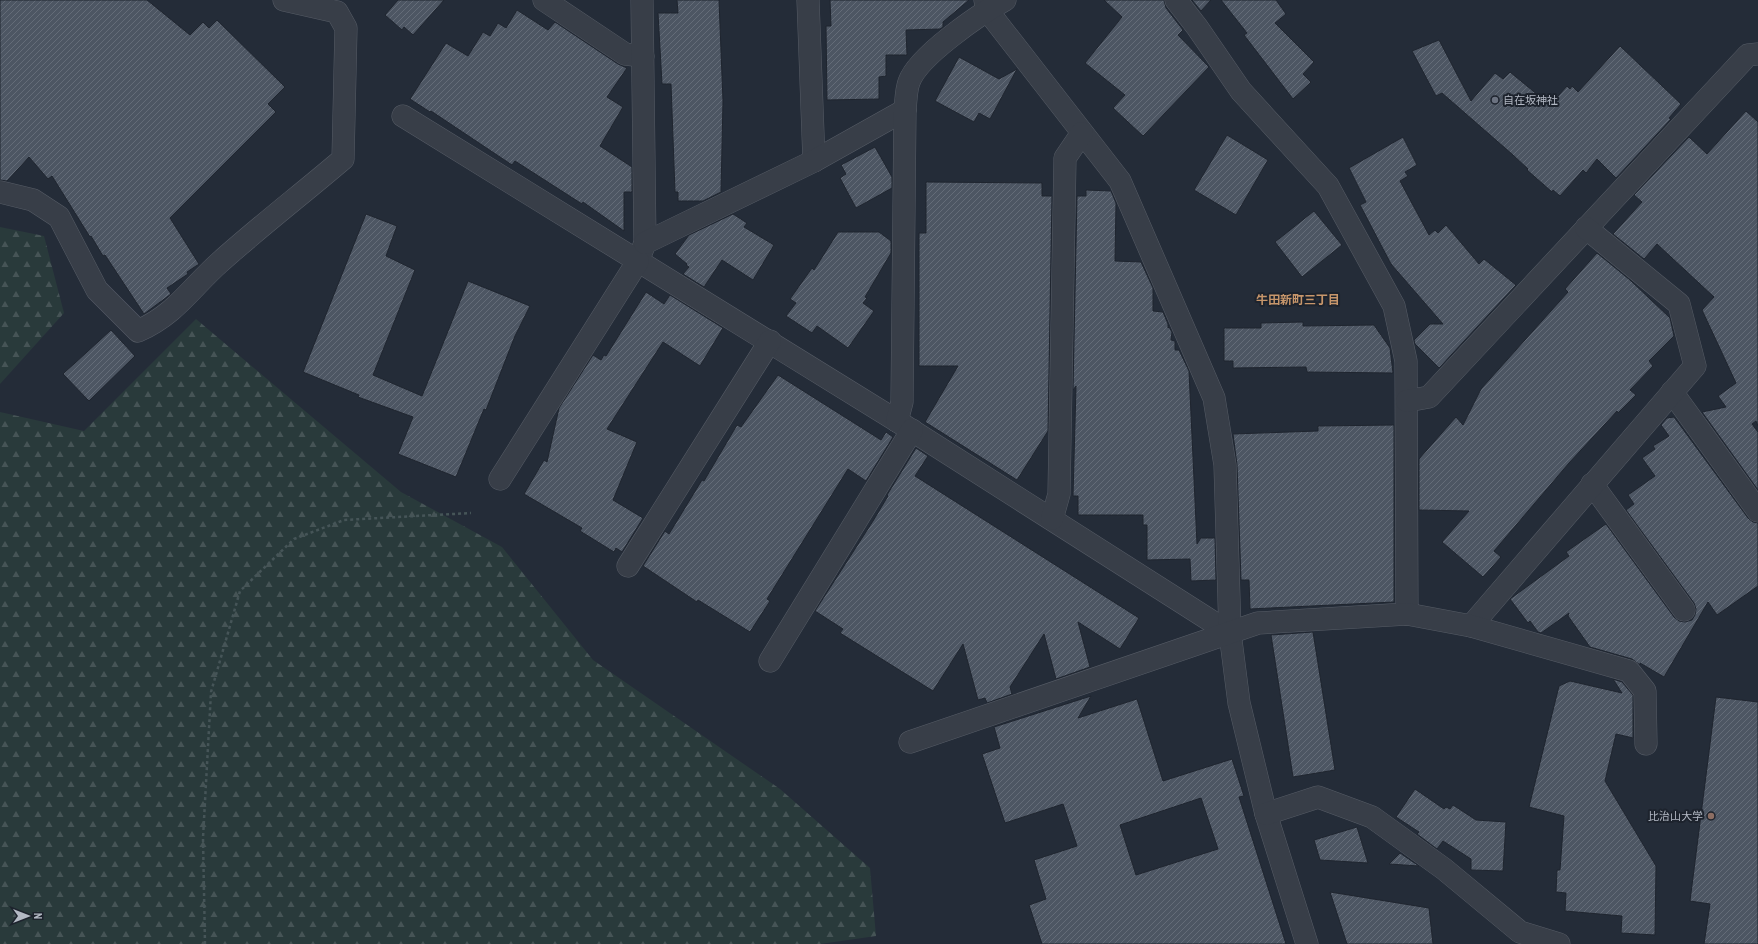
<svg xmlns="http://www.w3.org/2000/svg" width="1758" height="944" font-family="'Archivo Narrow','Noto Sans JP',sans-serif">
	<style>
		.forest { fill: url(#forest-firs) }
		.building { fill: url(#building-hatch); stroke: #1f252f; fill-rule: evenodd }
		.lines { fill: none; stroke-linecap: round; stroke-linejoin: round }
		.minor-casing { stroke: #565c66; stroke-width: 23 }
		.path { stroke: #465558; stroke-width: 2.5; stroke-dasharray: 3 3; stroke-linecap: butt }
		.minor { stroke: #383e48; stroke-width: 22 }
		.worship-dot { fill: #6b7280; stroke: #1d232d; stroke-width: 1.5 }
		.education-dot { fill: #8d6e63; stroke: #1d232d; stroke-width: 1.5 }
		.labels { text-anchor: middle; stroke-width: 4; stroke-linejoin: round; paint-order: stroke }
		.poi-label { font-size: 11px; fill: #b3b9c4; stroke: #1d232d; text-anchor: start }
		.neighbourhood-label { font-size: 12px; font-weight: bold; fill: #c7966b; stroke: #1d232d }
	</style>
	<defs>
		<pattern id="forest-firs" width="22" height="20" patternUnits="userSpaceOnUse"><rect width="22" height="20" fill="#293a3b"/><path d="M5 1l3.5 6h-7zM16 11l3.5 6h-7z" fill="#465456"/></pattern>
		<pattern id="building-hatch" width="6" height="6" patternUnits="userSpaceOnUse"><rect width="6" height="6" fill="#4d5663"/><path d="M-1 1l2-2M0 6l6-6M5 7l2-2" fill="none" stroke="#646c78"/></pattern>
	</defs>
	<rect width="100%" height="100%" fill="#242c38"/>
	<g class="forest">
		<polygon points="0,227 44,236 64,313 0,384"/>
		<polygon points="196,319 401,492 502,547 593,660 780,789 870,868 876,936 820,944 0,944 0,412 84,431"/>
	</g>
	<g class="building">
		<polygon points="0,0 147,0 190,35 203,22 209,28 217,20 285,87 268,104 276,112 170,218 199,264 187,272 188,274 167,288 171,294 144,314 105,255 103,256 91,236 90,237 52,176 48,179 29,157 7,181 0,180"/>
		<polygon points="398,0 444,0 413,35 404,27 402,30 385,15"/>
		<polygon points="677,0 719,0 723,101 721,192 703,201 678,201 678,192 675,192 671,84 662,84 658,13 678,13"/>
		<polygon points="830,0 969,0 943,22 943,27 940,29 906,30 907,55 886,55 886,76 879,77 879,99 827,100 826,26 831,26"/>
		<polygon points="1104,0 1164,0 1166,8 1183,30 1178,35 1209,67 1143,136 1113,108 1125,95 1085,63 1122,17"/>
		<polygon points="1192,0 1211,0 1201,11"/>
		<polygon points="1221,0 1276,0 1286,14 1275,23 1314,62 1303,74 1311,82 1293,99 1244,35 1247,33"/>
		<polygon points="517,10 548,30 555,22 618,64 627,68 607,97 623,107 600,146 632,167 632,192 624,192 624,231 583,202 582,204 515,161 512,165 431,111 430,112 410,99 446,43 468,56 483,32 490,36 498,23 506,28"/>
		<polygon points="1439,40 1471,101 1495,73 1503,79 1510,72 1550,105 1567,86 1570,89 1572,86 1578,92 1620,46 1681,104 1669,118 1671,119 1616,178 1597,159 1586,173 1583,170 1560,196 1553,190 1552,192 1527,170 1528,169 1513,155 1442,93 1436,96 1412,51"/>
		<polygon points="959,57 999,79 1017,69 990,119 979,113 974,122 935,101"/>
		<polygon points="1746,111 1758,122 1758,426 1756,421 1752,424 1758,432 1758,490 1702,412 1726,407 1718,396 1736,383 1702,310 1714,297 1657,244 1644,259 1613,234 1642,202 1634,195 1689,137 1707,154"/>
		<polygon points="1227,135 1268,160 1236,215 1194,190"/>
		<polygon points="1403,137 1417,165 1405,172 1408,176 1400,181 1429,235 1435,230 1438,233 1446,225 1479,264 1484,259 1516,285 1439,368 1415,344 1414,340 1430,324 1443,324 1391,264 1360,205 1366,202 1349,168"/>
		<polygon points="875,147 892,177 892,188 856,208 840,178 846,174 841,165"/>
		<polygon points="926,182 1042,183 1042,196 1052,196 1048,431 1017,480 925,422 958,366 919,366 919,233 926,233"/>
		<polygon points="1086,190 1111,191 1116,203 1115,261 1141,262 1153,288 1153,311 1163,312 1168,324 1168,328 1169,327 1172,332 1171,340 1175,341 1175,350 1179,350 1189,371 1197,544 1201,538 1215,538 1216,580 1191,581 1190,559 1147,560 1147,525 1143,525 1143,515 1078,515 1078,496 1073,496 1076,386 1073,390 1077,196 1086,196"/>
		<polygon points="1314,211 1342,245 1302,277 1275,242"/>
		<polygon points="366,214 397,226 386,256 415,270 373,375 422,396 468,281 530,306 515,336 486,410 484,409 456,477 398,454 413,417 358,397 359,395 303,372"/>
		<polygon points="733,214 747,223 744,227 774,245 753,280 722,260 704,287 683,274 689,267 686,265 687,264 675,254 689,235"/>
		<polygon points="838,232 879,232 891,241 891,253 865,297 867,298 863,303 874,311 848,348 817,326 812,333 786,316 796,303 790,299 812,268 814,270"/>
		<polygon points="1597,253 1630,280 1670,318 1674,336 1649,361 1653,366 1630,390 1636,395 1618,413 1617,411 1569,463 1494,551 1501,557 1483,577 1442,542 1469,511 1419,510 1419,459 1456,417 1463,425 1481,389 1568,292 1565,289"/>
		<polygon points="646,292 664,304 670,295 723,328 700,366 663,342 607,429 637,442 613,500 643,518 622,552 616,548 614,552 580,531 582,528 524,494 544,460 547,462 559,408 593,355 601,360 604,355 606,356"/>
		<polygon points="1303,322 1303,326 1374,325 1390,348 1393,373 1307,372 1306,367 1233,368 1233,361 1224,361 1224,328 1261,328 1261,323"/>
		<polygon points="111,330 135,356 89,401 63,374"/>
		<polygon points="778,375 881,440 886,432 893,437 866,481 848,469 767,599 770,601 750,632 698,600 697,602 643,566 665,531 669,534 702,480 704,481 737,425 741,427"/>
		<polygon points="1674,417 1748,518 1753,522 1758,523 1758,586 1717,615 1708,602 1664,677 1640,663 1640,665 1632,659 1590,647 1568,616 1569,613 1541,633 1538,632 1530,621 1528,623 1510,599 1569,556 1566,552 1606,524 1674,617 1679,621 1685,622 1692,620 1695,615 1696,609 1694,603 1626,510 1634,504 1628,495 1655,476 1642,458 1655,449 1653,446 1669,436 1661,425 1667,418"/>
		<polygon points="1394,425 1394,602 1250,609 1249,580 1241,580 1237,465 1233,434 1318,431 1318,426"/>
		<polygon points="916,448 928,456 915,476 1139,618 1120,649 1078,622 1090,667 1056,679 1044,634 1010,687 1012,694 987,703 985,698 978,700 963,644 933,691 840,633 843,629 815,611 873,521 888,496 887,495"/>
		<polygon points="1313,632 1335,770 1293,777 1271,635"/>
		<polygon points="1613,679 1622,682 1633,695 1633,738 1616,734 1605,781 1656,866 1655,935 1621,933 1622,916 1565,911 1566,893 1556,892 1557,870 1560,870 1564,816 1529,807 1559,686 1570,681 1622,693"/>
		<path d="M1091,696L1078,718L1137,699L1163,781L1232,759L1244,796L1239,797L1286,944H1042L1029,905L1046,899L1034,860L1077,846L1063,804L1005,823L982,754L1000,748L994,727ZM1201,798L1218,849L1136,875L1120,825Z"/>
		<polygon points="1716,697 1758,702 1758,944 1704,944 1710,904 1690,901"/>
		<polygon points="1415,789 1444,809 1446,807 1450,809 1453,805 1476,820 1506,822 1503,871 1471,870 1471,859 1443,841 1437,849 1417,834 1419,832 1396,817"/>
		<polygon points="1357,827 1368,863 1320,860 1314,840"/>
		<polygon points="1400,853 1419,866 1389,864"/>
		<polygon points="1330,892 1429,908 1433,944 1347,944"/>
	</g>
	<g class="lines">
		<defs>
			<g id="minor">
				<polyline points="544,0 625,54 643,56"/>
				<polyline points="642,0 645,243 638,261 897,421 1230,633"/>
				<polyline points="808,0 814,161"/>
				<polyline points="985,0 987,10 1120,181 1214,398 1225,465 1230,633 1239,703 1266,814 1307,944"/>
				<polyline points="1176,0 1197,27 1241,91 1328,186 1394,306 1406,361 1407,614"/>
				<polyline points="403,116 638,261 500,479"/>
				<path d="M0,192L33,200L59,217L97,290L138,331C175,315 191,288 219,263C259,227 302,194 343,159L346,28L337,12L284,0"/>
				<polyline points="645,243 814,161 905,110"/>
				<polyline points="1672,392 1758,511"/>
				<polyline points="1407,401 1429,397 1748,55 1758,54"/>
				<path d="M897,421L902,402L905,110C906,101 906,90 909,82C918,56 980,14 1005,0"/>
				<polyline points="1592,484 1684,610"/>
				<polyline points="1052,519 1059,494 1065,158 1082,133"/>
				<polyline points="628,566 770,341"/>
				<polyline points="1471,626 1695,366 1679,304 1586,228"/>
				<polyline points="770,661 912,430"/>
				<polyline points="910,742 1258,623 1407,614 1471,626 1629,671 1645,691 1646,744"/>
				<polyline points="1266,814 1318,797 1372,817 1444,869 1520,932 1559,944"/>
			</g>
		</defs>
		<use href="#minor" class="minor-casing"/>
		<polyline class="path" points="205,944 203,838 211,692 240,591 294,539 344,520 471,513"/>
		<use href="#minor" class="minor"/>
	</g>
	<circle class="worship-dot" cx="1495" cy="100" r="4"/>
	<circle class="education-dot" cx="1711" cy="816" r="4"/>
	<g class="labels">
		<g class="poi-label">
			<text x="1503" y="104">自在坂神社</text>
			<text x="1703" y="820" text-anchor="end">比治山大学</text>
		</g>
		<g class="neighbourhood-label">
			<text x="1298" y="304">牛田新町三丁目</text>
		</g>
	</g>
	<g transform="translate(28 916) rotate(90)" stroke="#1d232d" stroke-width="3" paint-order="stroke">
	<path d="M0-3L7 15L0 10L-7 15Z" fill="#b3b9c4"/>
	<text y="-6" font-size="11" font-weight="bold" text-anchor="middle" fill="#b3b9c4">N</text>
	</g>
</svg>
